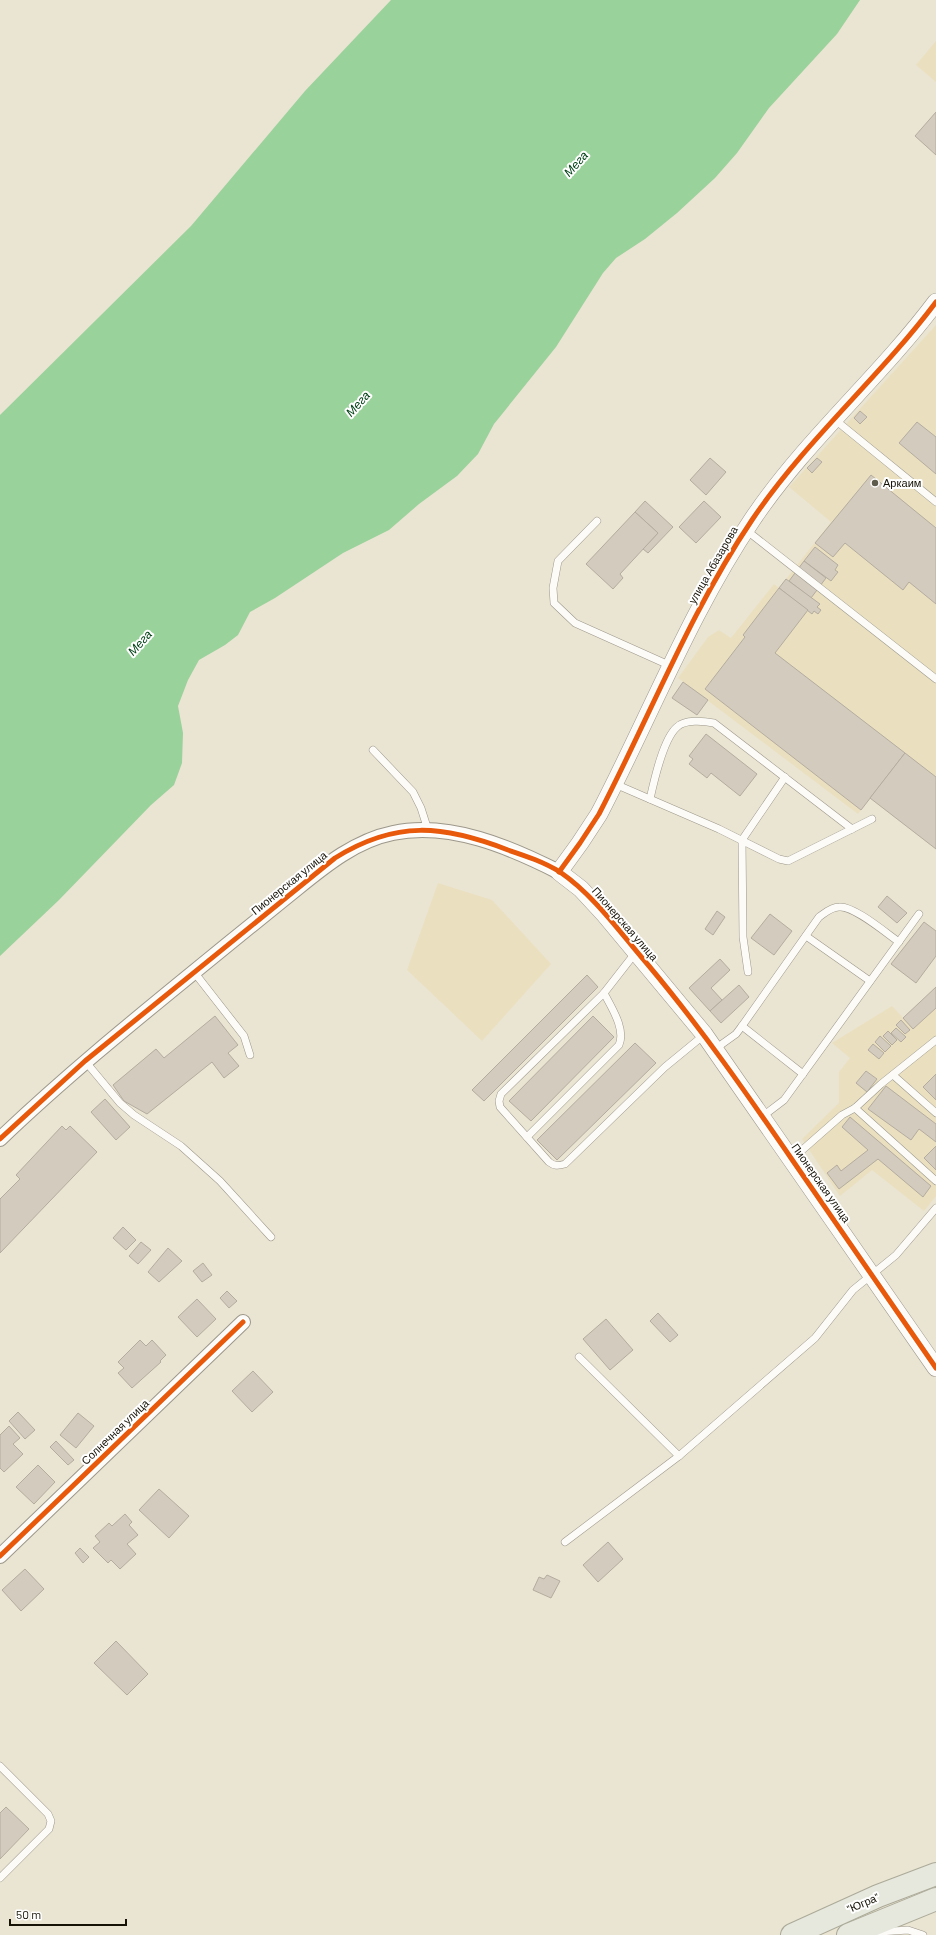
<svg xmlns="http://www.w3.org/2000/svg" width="936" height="1935" font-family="Barlow,sans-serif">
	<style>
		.built { fill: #eae0c0 }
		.water { fill: #9ad29b }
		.building { fill: #d3cbbe; stroke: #b4ac9f }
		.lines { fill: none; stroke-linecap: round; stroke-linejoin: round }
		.service-casing { stroke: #9c9789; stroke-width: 8 }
		.minor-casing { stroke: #9c9789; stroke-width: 16 }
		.tertiary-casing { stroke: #9c9789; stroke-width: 18 }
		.trunk-casing { stroke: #abaa98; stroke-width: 24 }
		.service { stroke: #fcfbf8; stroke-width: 7 }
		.minor { stroke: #fcfbf8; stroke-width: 14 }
		.tertiary { stroke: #fcfbf8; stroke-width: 17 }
		.trunk { stroke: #e6e7dd; stroke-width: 22 }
		.cycleway-casing { stroke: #fff; stroke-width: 8 }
		.cycleway { stroke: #e8590c; stroke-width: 5 }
		.poi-dot { fill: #605c4d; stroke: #fff; stroke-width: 1.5 }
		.labels { text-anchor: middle; stroke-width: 4; stroke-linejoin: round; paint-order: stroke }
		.poi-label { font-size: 11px; fill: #161206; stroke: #fff; text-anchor: start }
		.street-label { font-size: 11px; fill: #161206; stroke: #fff }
		.water-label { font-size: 12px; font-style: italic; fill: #014115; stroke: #fff }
	</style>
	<rect width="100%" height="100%" fill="#eae4d2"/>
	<g class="built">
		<polygon points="936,41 936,82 916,65"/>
		<polygon points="936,325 936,849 870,798 858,814 678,678 708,637 719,630 731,638 774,584 779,588 831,522 789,487"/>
		<polygon points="438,883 492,900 551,964 482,1041 407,970"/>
		<polygon points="936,987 936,1196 924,1211 872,1170 840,1196 802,1139 839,1103 839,1072 850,1058 832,1043 892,1006 903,1018"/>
	</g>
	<polygon class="water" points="391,0 860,0 837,34 769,108 737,153 715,178 677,213 645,239 616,258 603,273 556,347 494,424 478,454 457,476 419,504 389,530 343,553 275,598 250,612 238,635 225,645 199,660 188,680 178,706 183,733 182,763 174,785 151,805 59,900 0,956 0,415 191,226 305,91"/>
	<g class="building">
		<polygon points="936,112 936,155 915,136"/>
		<polygon points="860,411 867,417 860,424 854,418"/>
		<polygon points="917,422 936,437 936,474 899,443"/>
		<polygon points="710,458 726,472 706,495 690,480"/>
		<polygon points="817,458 822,462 812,473 807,468"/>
		<polygon points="871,475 936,528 936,604 909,582 903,590 845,543 833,557 815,543"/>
		<polygon points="645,501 673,527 648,553 643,549 658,533 635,512"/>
		<polygon points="704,501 721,517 696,543 679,527"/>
		<polygon points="635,512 658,533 620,574 623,578 613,589 586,564"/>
		<polygon points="815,547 838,565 835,570 838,572 831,581 804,561"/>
		<polygon points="804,561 826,578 811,598 789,581"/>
		<polygon points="786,579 820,604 817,607 821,610 818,614 814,611 812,614 779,588"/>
		<polygon points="779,588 808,610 775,653 905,753 861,810 705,689 745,637 743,635"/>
		<polygon points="683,682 708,700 697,715 672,698"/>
		<polygon points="706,734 757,774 740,796 711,773 707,778 689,764 693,759 689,756"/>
		<polygon points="905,753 936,777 936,849 870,798"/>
		<polygon points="887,896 907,913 897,923 878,907"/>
		<polygon points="717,911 725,917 713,935 705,929"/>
		<polygon points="770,914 792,931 774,955 751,938"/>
		<polygon points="924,922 936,931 936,956 916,983 891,964"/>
		<polygon points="720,959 730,970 711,988 722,1000 710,1011 689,988"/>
		<polygon points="587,975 598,987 484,1101 472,1090"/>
		<polygon points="739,985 749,997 721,1023 710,1011"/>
		<polygon points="936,987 936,1008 913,1029 903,1018"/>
		<polygon points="215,1016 238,1045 228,1053 239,1066 224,1078 212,1062 147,1114 124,1101 113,1085 156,1049 164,1058"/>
		<polygon points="593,1016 614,1037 531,1121 509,1101"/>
		<polygon points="901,1020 910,1030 905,1034 896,1025"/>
		<polygon points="896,1028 906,1037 901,1042 891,1033"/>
		<polygon points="888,1031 897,1040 892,1045 883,1036"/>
		<polygon points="880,1036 891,1046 885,1052 875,1042"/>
		<polygon points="635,1043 656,1063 557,1160 537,1140"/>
		<polygon points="873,1044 884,1053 879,1059 868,1050"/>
		<polygon points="866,1071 877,1079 867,1092 856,1083"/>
		<polygon points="936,1074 936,1100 923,1087"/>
		<polygon points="886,1086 936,1124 936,1142 919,1129 911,1140 868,1109"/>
		<polygon points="105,1099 130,1127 116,1140 91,1112"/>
		<polygon points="850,1117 931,1186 923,1197 878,1159 839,1189 827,1173 837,1165 841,1171 868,1150 842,1127"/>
		<polygon points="62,1126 66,1130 70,1126 97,1152 0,1253 0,1199 20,1179 16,1175"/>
		<polygon points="936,1146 936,1170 924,1158"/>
		<polygon points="123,1227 136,1240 126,1250 113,1238"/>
		<polygon points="141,1242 151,1250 138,1264 129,1256"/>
		<polygon points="168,1248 182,1261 159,1282 148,1272"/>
		<polygon points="203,1263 212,1275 202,1282 193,1271"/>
		<polygon points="227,1291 237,1301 229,1308 220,1298"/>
		<polygon points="197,1299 216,1319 197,1337 178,1317"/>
		<polygon points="658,1313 678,1335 670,1342 650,1321"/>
		<polygon points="606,1319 633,1350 610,1370 583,1339"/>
		<polygon points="140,1340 146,1346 152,1340 166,1355 160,1361 161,1362 132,1388 118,1373 124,1368 118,1362"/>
		<polygon points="253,1371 273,1392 252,1412 232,1391"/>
		<polygon points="18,1412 35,1430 25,1439 9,1421"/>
		<polygon points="78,1413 94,1426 76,1448 60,1435"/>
		<polygon points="9,1426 20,1438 13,1444 23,1454 4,1472 0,1468 0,1435"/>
		<polygon points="56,1441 74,1460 68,1465 50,1447"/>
		<polygon points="38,1465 55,1482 34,1504 16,1487"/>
		<polygon points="159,1489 189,1516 169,1538 139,1510"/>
		<polygon points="125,1514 132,1522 129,1525 138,1535 127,1544 136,1554 120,1569 111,1560 108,1563 93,1548 100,1542 95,1536 109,1523 112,1526"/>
		<polygon points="608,1542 623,1559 598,1582 583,1565"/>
		<polygon points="80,1548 89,1557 83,1563 75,1553"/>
		<polygon points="25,1569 44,1589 21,1611 2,1590"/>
		<polygon points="547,1575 560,1581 551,1598 533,1590 539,1577 544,1579"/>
		<polygon points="116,1641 148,1674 127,1695 94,1663"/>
		<polygon points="6,1807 29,1829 0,1859 0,1813"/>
	</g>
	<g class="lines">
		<defs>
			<g id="service">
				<polyline points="834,419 936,502"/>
				<polyline points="597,521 558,561 553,588 554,603 575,623 671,666"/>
				<polyline points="746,530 936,679"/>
				<polyline points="373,750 413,792 421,808 428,830"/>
				<polyline points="615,784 719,829 779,859 788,861 872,819"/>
				<path d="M650,799C654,781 663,739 677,727C685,719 704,721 714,723L852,829"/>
				<polyline points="806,936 870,981"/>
				<path d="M636,952L604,993L501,1094L499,1101L500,1107L549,1162C554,1166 558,1166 565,1164L665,1067L704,1035"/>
				<polyline points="194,972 244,1036 250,1055"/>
				<polyline points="748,972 743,937 742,840 785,777"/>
				<polyline points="742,1026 803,1074"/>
				<path d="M715,1049L736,1034L742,1026L819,917C825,913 831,907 839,907C853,905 886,933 899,942"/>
				<polyline points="85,1061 120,1103 134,1115 181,1146 220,1181 271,1237"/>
				<polyline points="893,1075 936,1113"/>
				<polyline points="855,1108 936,1181"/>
				<polyline points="763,1116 784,1100 919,914"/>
				<path d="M527,1137L619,1045C626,1029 611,1007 604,993"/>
				<polyline points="792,1159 842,1115 855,1108 881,1084 936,1040"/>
				<polyline points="579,1357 679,1456"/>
				<polyline points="565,1542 679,1456 815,1338 853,1290 896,1255 936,1208"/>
				<polyline points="0,1766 48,1814 51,1821 49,1829 0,1878"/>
				<polyline points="879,1932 908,1930 923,1935"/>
			</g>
			<g id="minor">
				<path d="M0,1139C72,1070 150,1008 227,945C248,928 269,911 290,894C321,869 353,841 393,833C449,821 510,847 559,872"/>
				<polyline points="0,1556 243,1322"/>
			</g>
			<path id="tertiary" d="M936,302C879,378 805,441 752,520C690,612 650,716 599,814L580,843L559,872L581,889L605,915L704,1034L936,1368"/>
			<g id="trunk">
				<polyline points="792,1935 878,1896 936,1874"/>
				<polyline points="848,1935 936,1899"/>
			</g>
		</defs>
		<use href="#service" class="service-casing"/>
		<use href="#minor" class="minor-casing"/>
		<use href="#tertiary" class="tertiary-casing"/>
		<use href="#trunk" class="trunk-casing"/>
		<use href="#service" class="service"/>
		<use href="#minor" class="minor"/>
		<use href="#tertiary" class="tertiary"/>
		<use href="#trunk" class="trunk"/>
		<defs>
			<g id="cycleway">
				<path d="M559,872L580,843L599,814C650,716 690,612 752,520C805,441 879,378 936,302"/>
				<path d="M0,1139L85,1061L335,858C396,820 443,825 508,850C526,856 544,862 560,872C595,896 621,934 649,966C701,1028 747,1094 793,1161C841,1230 889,1299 936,1368"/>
				<polyline points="0,1556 243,1322"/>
			</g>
		</defs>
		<use href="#cycleway" class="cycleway-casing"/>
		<use href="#cycleway" class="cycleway"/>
	</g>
	<circle class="poi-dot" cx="875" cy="483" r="4"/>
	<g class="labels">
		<g class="poi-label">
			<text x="883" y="487">Аркаим</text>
		</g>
		<g class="street-label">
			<text transform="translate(713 565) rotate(-60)" y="4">улица Абазарова</text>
			<text transform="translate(289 883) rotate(-39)" y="4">Пионерская улица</text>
			<text transform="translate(625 924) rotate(49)" y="4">Пионерская улица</text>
			<text transform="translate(821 1183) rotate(55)" y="4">Пионерская улица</text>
			<text transform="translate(115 1432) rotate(-44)" y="4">Солнечная улица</text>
			<text transform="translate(863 1903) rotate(-23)" y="4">"Югра"</text>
		</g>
		<g class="water-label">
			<text transform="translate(576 164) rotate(-48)" y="4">Мега</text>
			<text transform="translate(358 404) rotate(-48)" y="4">Мега</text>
			<text transform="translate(140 643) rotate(-48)" y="4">Мега</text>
		</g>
	</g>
	<path d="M10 1919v6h116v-6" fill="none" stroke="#161206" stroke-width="2"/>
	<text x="16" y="1919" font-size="12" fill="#161206" stroke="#ffffff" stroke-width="3" paint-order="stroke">50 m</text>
</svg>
